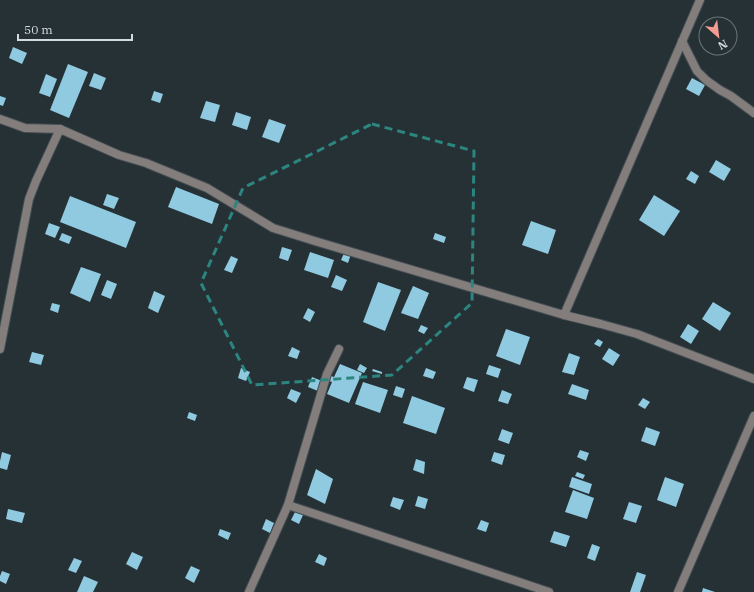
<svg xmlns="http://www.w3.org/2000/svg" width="754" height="592" font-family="'IBM Plex Serif',serif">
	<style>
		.building { fill: #90cae0 }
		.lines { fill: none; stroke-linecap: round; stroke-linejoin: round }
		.minor-casing { stroke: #424c51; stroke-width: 10 }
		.minor { stroke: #837d7c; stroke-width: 8 }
		.marked { fill: none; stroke: #2c857f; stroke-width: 3; stroke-dasharray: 8 5; stroke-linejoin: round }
	</style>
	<rect width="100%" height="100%" fill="#263136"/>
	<g class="building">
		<polygon points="13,47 27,53 22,64 9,58"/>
		<polygon points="68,64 88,72 69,118 50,110"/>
		<polygon points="94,73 106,78 101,90 89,86"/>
		<polygon points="46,74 57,79 50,97 39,93"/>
		<polygon points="692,78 705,85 699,96 686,89"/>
		<polygon points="154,91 163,94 160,103 151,100"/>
		<polygon points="0,96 6,98 3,106 0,105"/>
		<polygon points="206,101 220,105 215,122 200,118"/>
		<polygon points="236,112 251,117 247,130 232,125"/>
		<polygon points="269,119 286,125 279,143 262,137"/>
		<polygon points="716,160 731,169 724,181 709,172"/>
		<polygon points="691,171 699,176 695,184 686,179"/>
		<polygon points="176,187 219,204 212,224 168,207"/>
		<polygon points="107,194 119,198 114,209 103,205"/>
		<polygon points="654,195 680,211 664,236 639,220"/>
		<polygon points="70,196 136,222 126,248 60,222"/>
		<polygon points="531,221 556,230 548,254 522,245"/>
		<polygon points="49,223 60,227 55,238 45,234"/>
		<polygon points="62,233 72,237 69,244 59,240"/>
		<polygon points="435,233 446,237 444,243 433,239"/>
		<polygon points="282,247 292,250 288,261 279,258"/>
		<polygon points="345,251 351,254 348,263 341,260"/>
		<polygon points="310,252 334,260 328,278 304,270"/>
		<polygon points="231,256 238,259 232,273 224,270"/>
		<polygon points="81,267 101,274 90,302 70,293"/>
		<polygon points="336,275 347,280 342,291 331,287"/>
		<polygon points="107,280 117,284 111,299 101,295"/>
		<polygon points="378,282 401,290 385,331 363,322"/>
		<polygon points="413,286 429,293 418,319 401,313"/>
		<polygon points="154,291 165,296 158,313 148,308"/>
		<polygon points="713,302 731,313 720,331 702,319"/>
		<polygon points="52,303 60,305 58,313 50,310"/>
		<polygon points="308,308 315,312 310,322 303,318"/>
		<polygon points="688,324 699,331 691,344 680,337"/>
		<polygon points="421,325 428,328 424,334 418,331"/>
		<polygon points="506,329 530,337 520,365 496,356"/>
		<polygon points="598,339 603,342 600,347 594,344"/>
		<polygon points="292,347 300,351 297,359 288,356"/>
		<polygon points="609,348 620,355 613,366 602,359"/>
		<polygon points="32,352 44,355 41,365 29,362"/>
		<polygon points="569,353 580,357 574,375 562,372"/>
		<polygon points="340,364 362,373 349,403 327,394 332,382 329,381 331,376 334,377"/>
		<polygon points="360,364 367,368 364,373 357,370"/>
		<polygon points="489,365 501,369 498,378 486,374"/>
		<polygon points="241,368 250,372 246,381 238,378"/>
		<polygon points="426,368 436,372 433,379 423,376"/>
		<polygon points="373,369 382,372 382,374 372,371"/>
		<polygon points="312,377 322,381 318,391 308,387"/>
		<polygon points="467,377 478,380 474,392 463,388"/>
		<polygon points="363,382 388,390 380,413 355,404"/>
		<polygon points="572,384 589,390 586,400 568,394"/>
		<polygon points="396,386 405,389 402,398 393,395"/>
		<polygon points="291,389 301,393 296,403 287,398"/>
		<polygon points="502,390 512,394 508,404 498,401"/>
		<polygon points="412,396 445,408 436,434 403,423"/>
		<polygon points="643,398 650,402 645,409 638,405"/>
		<polygon points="189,412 197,415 195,421 187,418"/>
		<polygon points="646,427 660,432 655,446 641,441"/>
		<polygon points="502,429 513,433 509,444 498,440"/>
		<polygon points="580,450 589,453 586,461 577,457"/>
		<polygon points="2,452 11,455 7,470 0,468 0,461"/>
		<polygon points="494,452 505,455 502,465 491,461"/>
		<polygon points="416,459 425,462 424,474 413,470"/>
		<polygon points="316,469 333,479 325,504 307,495"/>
		<polygon points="577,472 585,475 583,479 575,476"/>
		<polygon points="572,477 592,484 589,494 569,487"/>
		<polygon points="665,477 684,484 676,507 657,500"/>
		<polygon points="573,490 594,498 587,519 565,512"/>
		<polygon points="418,496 428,499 425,509 415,506"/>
		<polygon points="393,497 404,500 400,510 390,506"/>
		<polygon points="629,502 642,506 636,523 623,519"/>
		<polygon points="8,509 25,513 22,523 6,519"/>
		<polygon points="295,512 303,515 299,524 291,520"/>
		<polygon points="266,519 274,523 270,533 262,529"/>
		<polygon points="481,520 489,523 486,532 477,529"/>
		<polygon points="220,529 231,533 228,540 218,535"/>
		<polygon points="554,531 570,536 566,547 550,542"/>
		<polygon points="592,544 600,547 595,561 587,558"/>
		<polygon points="132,552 143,557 137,570 126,564"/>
		<polygon points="319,554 327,558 324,566 315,562"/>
		<polygon points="74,558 82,561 76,573 68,570"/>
		<polygon points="191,566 200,570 194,583 185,578"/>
		<polygon points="2,571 10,574 6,584 0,581 0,576"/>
		<polygon points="637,572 646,575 640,592 630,592"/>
		<polygon points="84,576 98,582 93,592 77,592"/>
		<polygon points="703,588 715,592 702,592"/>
	</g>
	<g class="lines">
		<defs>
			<g id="minor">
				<polyline points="682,41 697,71 706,80 720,90 731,96 754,113"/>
				<polyline points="0,119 25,128 60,129 119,155 146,163 207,188 273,228 318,242 564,315 601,324 637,334 754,379"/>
				<polyline points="564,315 700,0"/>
				<polyline points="0,349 29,199 36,181 60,129"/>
				<polyline points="288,505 549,592"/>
				<polyline points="249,592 288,505 327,374 339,349"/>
				<polyline points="678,592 754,416"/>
			</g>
		</defs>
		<use href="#minor" class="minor-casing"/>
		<use href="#minor" class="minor"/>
	</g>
	<path class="marked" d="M372,124L474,151L472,303L392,375L252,385L201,283L243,188Z"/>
	<g transform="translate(718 36) rotate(152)"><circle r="19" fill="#263136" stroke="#6b7579"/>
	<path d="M0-3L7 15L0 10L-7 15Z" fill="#f59c92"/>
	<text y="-6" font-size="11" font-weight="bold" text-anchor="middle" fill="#d3dbde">N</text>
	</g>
	<path d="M18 34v6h114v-6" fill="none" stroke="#d3dbde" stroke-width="2"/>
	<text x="24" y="34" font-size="12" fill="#d3dbde" stroke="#263136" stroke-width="3" paint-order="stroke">50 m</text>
</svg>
